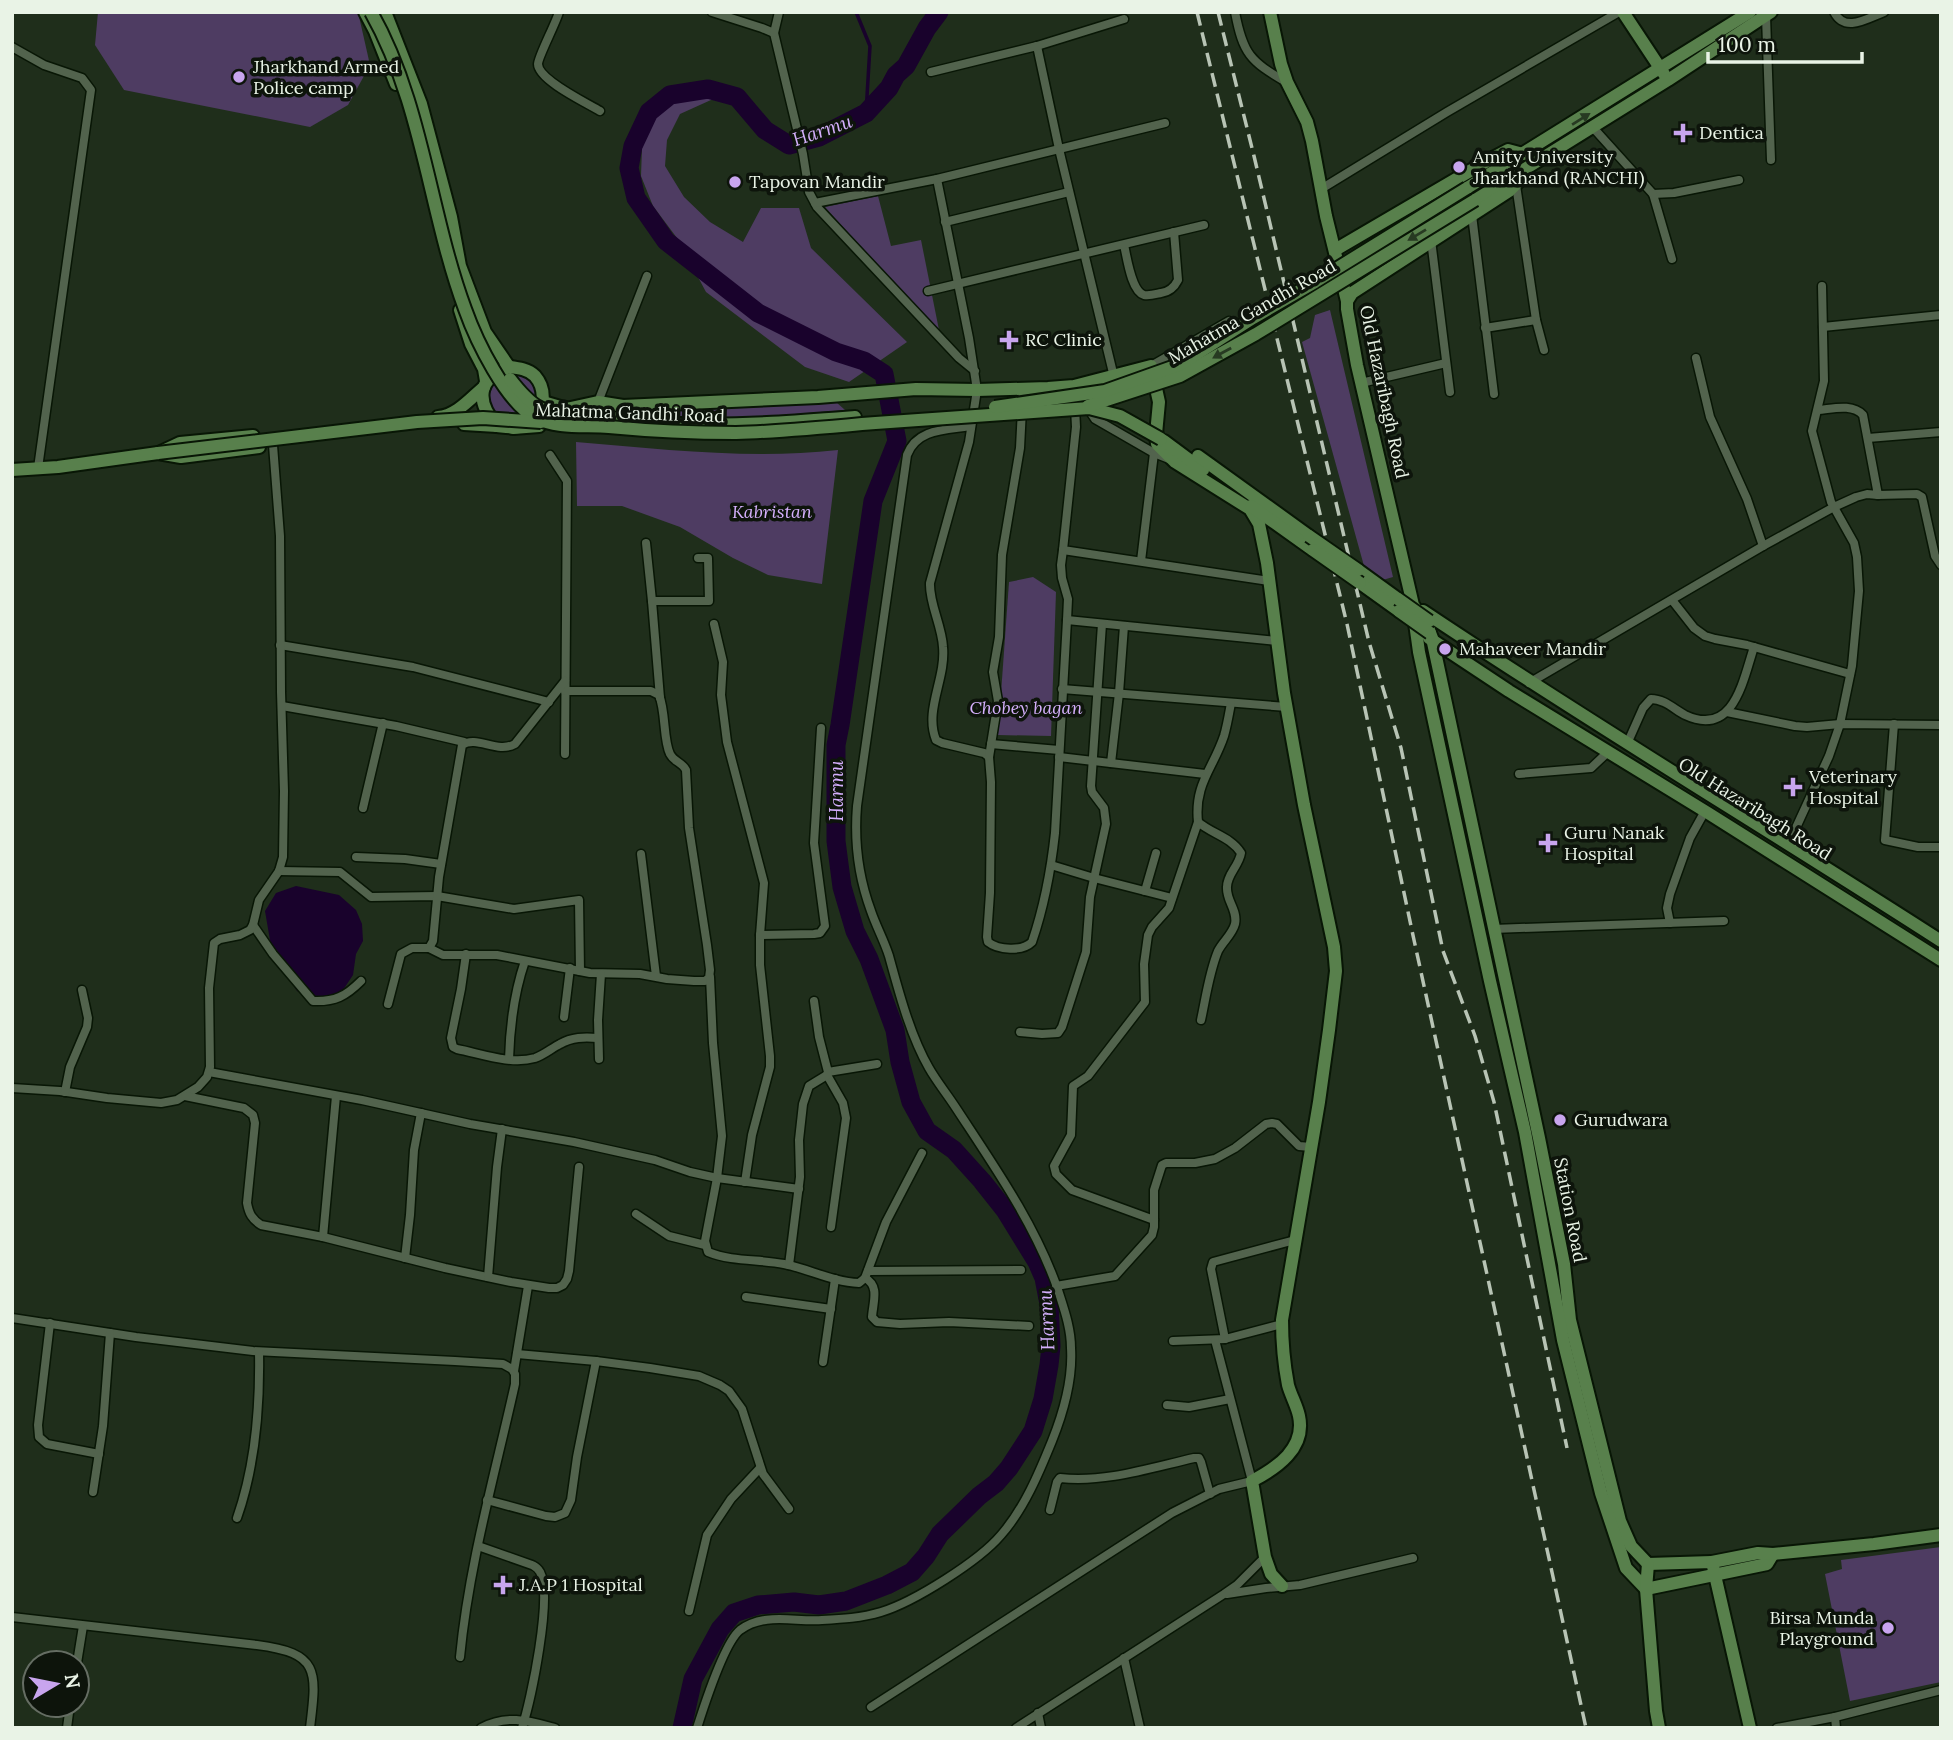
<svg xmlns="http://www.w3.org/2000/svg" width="1953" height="1740" font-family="Lora,serif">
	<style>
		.green { fill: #4e3c62 }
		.water { fill: #19022c }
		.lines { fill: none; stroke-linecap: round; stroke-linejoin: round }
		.stream { stroke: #19022c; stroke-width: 3.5 }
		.river { stroke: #19022c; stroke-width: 19 }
		.street-casing { stroke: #081605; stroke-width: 11 }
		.secondary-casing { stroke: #081605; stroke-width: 16 }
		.street { stroke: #52634d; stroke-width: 8 }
		.secondary { stroke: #58804c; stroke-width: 12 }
		.rail { stroke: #b8c4b5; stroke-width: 3.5; stroke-dasharray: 14 7; stroke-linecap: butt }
		.secondary-bridge-casing { stroke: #081605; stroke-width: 16; stroke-linecap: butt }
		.secondary-bridge { stroke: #58804c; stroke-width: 12 }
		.oneway { fill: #273a22 }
		.poi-dot { fill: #c8a5ee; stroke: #0d140b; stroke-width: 2.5 }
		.labels { text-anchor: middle; stroke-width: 7; stroke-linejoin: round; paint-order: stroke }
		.poi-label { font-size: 18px; fill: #e9f3e6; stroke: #0d140b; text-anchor: start }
		.street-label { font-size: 18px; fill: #e9f3e6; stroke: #0d140b }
		.park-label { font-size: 18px; font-style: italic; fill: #d5b0fd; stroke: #0d140b }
		.water-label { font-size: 19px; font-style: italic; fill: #d4affc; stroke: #0d140b }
	</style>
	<rect width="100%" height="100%" fill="#1f2e1b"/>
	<g class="green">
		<polygon points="98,12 358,12 370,65 348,105 310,127 124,90 95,45"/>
		<polygon points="707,92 722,95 680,114 667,140 665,166 684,197 710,222 743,242 761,208 799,208 811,248 907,342 849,382 805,367 706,292 677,238 653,206 641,176 642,148 651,120 668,104 685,96"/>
		<polygon points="878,196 891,246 921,240 940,335 825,207"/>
		<polygon points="1330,310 1393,577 1369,584 1302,342 1310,338 1315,315"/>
		<path d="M514,374C530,377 537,387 537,403L523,422L491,412C490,407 488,400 488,394C489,382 503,375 514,374Z"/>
		<polygon points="836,402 845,410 745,418 646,416 640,411"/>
		<path d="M576,442C663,449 751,460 838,450L822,584L768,575L733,558L680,527L622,506H577Z"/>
		<polygon points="1033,577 1056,592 1051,736 998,735 1009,582"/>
		<polygon points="1941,1547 1941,1682 1850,1701 1825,1574 1842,1569 1841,1560"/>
	</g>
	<polygon class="water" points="296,886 339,895 356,910 362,924 363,941 356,954 353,975 343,990 325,999 311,999 297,991 283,969 271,946 265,911 276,893"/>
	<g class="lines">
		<polyline class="stream" points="856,12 870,46 866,113"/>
		<polyline class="river" points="682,1728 693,1679 720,1629 734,1613 758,1605 794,1602 819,1605 846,1601 887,1585 912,1572 926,1556 940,1534 979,1496 996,1483 1009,1468 1033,1431 1043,1399 1049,1365 1051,1346 1049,1304 1044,1278 1037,1262 1005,1210 982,1181 954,1150 927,1131 911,1102 900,1062 895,1030 869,959 855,931 842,887 836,841 836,745 840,725 873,501 897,441 884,374 864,361 836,352 758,313 666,241 636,198 629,168 633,146 649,112 670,95 708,89 737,97 765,130 789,145 819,137 866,113 889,88 896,75 906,66 927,28 939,12"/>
		<defs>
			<g id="street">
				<path d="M559,12C556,23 538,57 538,64C538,80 587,103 600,111"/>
				<polyline points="712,12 762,28 774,33 803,154 809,192 817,207 959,358 975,371"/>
				<path d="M1235,12C1243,54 1250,61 1286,82"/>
				<path d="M1834,12C1845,33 1866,19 1884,12"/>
				<polyline points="1766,16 1771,160"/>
				<polyline points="774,33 779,12"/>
				<polyline points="1037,46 1059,149 1114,377"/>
				<polyline points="12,47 44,65 82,78 91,90 38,468"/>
				<polyline points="931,72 1037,46 1124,19"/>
				<polyline points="1592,128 1597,132 1653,194 1674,193 1739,180"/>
				<path d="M937,179L969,338L977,390L969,442L930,583C929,603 942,626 943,647C946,679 924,710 936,740L942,743L984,753L989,757L991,782L990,893L987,937L988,942C998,950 1022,952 1032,942C1044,907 1051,870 1055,833L1067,620L1068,599L1062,578L1061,565L1063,550"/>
				<polyline points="1516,185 1536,320 1544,350"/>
				<polyline points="1321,189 1447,112 1619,12"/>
				<polyline points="1653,194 1672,259"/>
				<polyline points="815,203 937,179 1165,123"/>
				<polyline points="1472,215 1494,394"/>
				<polyline points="945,222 1069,192"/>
				<polyline points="1431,240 1450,392"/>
				<path d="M1124,245C1127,257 1131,291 1144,295C1150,296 1156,294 1161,293C1169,292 1174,288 1178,280L1174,232"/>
				<polyline points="928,291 1204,225"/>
				<polyline points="1823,327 1941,315"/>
				<polyline points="1485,328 1536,320"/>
				<polyline points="1696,358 1710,417 1747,499 1763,546"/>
				<polyline points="1151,366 1229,321"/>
				<polyline points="1361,383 1446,363"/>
				<polyline points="1077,392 1095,419 1154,453 1169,459"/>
				<polyline points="598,402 647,276"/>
				<polyline points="1075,407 1076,427 1063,550 1269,581"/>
				<polyline points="1868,438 1941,432"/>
				<polyline points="550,455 567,481 565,754"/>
				<polyline points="1878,495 1917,494 1922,497 1935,556 1941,565"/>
				<polyline points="646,543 652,601"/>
				<polyline points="1141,561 1154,453"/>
				<polyline points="1672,600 1694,628 1705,636 1715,639 1747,645 1850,674"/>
				<polyline points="1067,620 1278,641"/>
				<polyline points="714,624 723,662 721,695 727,742 764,883 760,935 760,965 770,1056 770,1067 752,1135 745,1182"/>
				<polyline points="280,645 413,667 549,702"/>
				<path d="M1529,683L1763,546L1834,507L1856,497L1867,494L1878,495L1863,415C1852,403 1832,409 1818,410"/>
				<polyline points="1062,689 1287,707"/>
				<polyline points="660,698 652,601 709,601 708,558 698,558"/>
				<polyline points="282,706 396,726 464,742"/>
				<polyline points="1727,712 1795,726 1807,727 1840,724 1941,725"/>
				<polyline points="1894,724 1885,840 1918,847 1941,847"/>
				<polyline points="991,744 1059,750"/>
				<path d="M1627,744L1643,708L1651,699C1664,699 1674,709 1685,715C1734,738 1743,680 1754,647"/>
				<polyline points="989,757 998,701 993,672 999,637 1002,555 1020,448 1023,389"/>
				<polyline points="1059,757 1205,774"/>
				<polyline points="1111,763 1119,693 1124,626"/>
				<polyline points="1519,774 1591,768 1608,752"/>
				<polyline points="363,808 383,723"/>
				<polyline points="1789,843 1829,756 1840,724 1852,666 1859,591 1857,557 1854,543 1831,502 1812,431 1824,381 1822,286"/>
				<polyline points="641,854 656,976"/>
				<polyline points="356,857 405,859 441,864"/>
				<polyline points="1051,865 1094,878 1172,898"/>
				<polyline points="279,871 340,872 371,897 437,896 514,909 579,900 580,971"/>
				<polyline points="1145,891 1156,853"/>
				<polyline points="1670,923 1667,908 1670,894 1690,838 1705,811"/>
				<path d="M253,925L273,954L313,1001C335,1002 346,996 361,981"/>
				<polyline points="1493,929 1724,921"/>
				<polyline points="760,935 814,934 820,933 825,926 814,843 821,728"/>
				<path d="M429,948L443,955H497L590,973L640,974L667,979L694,981H705L709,978L710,970L707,945L689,828L686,770C682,762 674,762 670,754C663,740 666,712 659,695L651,691H565"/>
				<path d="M466,954L461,989L451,1038L453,1047L457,1049C482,1054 511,1065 535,1058C544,1055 552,1048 560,1044C572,1037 584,1037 598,1038"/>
				<path d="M710,977L713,1043L722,1136L717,1178L705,1241L708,1252C732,1262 760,1259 784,1264C809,1269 833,1282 859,1283L865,1278L886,1222L922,1153"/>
				<path d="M388,1004L401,954L412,948H429L433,941L439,877L462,745C477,735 497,754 515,744L565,681"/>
				<polyline points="564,1017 570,968"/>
				<path d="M1201,1020C1206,997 1209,973 1218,951C1223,941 1232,935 1235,924C1238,910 1226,901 1227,887C1227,874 1239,866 1241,853C1231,837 1212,834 1198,822C1194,784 1213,769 1224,736C1227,726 1229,714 1231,703"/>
				<polyline points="1020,1032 1042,1034 1058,1033 1062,1027 1086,952 1090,897 1106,824 1104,808 1092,792 1091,786 1102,624"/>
				<path d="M509,1059C510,1026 514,993 525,961"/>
				<polyline points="599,1059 598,1020 601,974"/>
				<polyline points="209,1072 362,1100 470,1124 574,1142 655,1160 690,1172 717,1178 799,1189"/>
				<polyline points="828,1072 877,1064"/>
				<polyline points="827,1075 843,1103 846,1118 831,1227"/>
				<polyline points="12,1088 60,1091 107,1098 161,1103 177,1100 198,1087 207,1077 210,1067 209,988 214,943 220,939 240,935 250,930 253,925 259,900 279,871 283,857 284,791 281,692 280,536 273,445"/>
				<polyline points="65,1092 70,1067 87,1027 88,1018 82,990"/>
				<path d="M185,1096L244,1108L253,1115L255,1123L247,1203C249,1214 252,1219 261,1225L323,1237L445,1268L511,1282L549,1288H557L563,1285L567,1279L569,1271L579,1167"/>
				<polyline points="636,1214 669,1236 705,1245"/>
				<polyline points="1154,1220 1072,1190 1056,1174 1054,1166 1071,1135 1073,1086 1088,1076 1145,1002 1144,964 1148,935 1152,927 1169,908 1198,822"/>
				<polyline points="323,1237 336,1096"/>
				<polyline points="405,1258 410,1215 414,1150 421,1113"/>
				<polyline points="789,1265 800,1177 799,1140 803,1104 809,1086 827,1075 828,1072 819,1037 814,1001"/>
				<polyline points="868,1271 1021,1270"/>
				<polyline points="488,1277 497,1167 502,1129"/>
				<path d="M865,1278C880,1286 873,1302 872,1317L877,1322L900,1324L949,1322L1029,1326"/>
				<polyline points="1056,1286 1115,1276 1152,1235 1154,1227 1154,1190 1162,1165 1166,1163 1195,1163 1215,1159 1235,1148 1266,1124 1272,1123 1277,1124 1299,1146 1311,1147"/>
				<polyline points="746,1297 831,1309"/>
				<path d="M12,1318L136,1337L253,1351L455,1361L503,1364L512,1369L515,1374V1384C495,1474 469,1564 460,1657"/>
				<polyline points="50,1323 38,1425 39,1437 47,1444 99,1454"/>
				<polyline points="1225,1339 1282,1324"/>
				<polyline points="1173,1341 1225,1339 1211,1269 1213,1262 1295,1240"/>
				<polyline points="517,1354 596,1361 650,1368 699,1376 720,1385 729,1391 742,1409 763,1474 789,1509"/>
				<polyline points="823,1362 835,1279"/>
				<polyline points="514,1371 528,1286"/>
				<polyline points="1167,1405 1189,1407 1230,1399"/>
				<polyline points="93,1492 103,1426 110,1333"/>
				<polyline points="487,1500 546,1516 555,1517 565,1513 571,1500 577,1457 596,1361"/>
				<path d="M1050,1510L1057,1482L1060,1478C1105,1483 1150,1468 1194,1458H1199L1201,1462L1210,1494"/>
				<path d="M237,1518C255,1467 260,1406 259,1352"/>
				<path d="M478,1546L532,1565C536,1567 537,1567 540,1572C553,1596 531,1700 522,1728"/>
				<polyline points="1227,1594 1266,1588 1300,1585 1413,1558"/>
				<polyline points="689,1611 707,1535 731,1499 760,1468"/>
				<path d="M12,1617L257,1645C320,1653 317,1671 310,1728"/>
				<polyline points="1124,1658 1140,1728"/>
				<polyline points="77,1663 83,1626"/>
				<polyline points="871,1707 1172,1513 1219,1489 1252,1481 1215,1340"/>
				<polyline points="1038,1713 1041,1728"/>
				<polyline points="67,1728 70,1705"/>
				<path d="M481,1728C507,1714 529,1721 555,1728"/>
				<path d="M697,1728C704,1706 724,1643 740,1630C764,1612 794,1622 822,1620C842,1619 861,1618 881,1612C914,1602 979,1561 1001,1535C1024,1509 1039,1473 1052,1441C1064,1411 1073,1380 1071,1348C1071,1328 1064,1309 1058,1290C1035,1224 994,1166 956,1108C947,1094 937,1082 929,1068C910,1035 899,992 889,956C884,940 876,926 871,911C858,876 854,843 857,806L907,455C917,428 947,430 971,426"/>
				<polyline points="1016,1728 1224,1594 1237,1585 1265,1557"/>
				<polyline points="1777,1728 1835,1717"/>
				<polyline points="1836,1728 1835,1717 1941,1690"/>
			</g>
			<g id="secondary">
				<polyline points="365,12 375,31 396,84"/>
				<polyline points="385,12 421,104 451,217 460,266 485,332 509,367"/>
				<polyline points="1270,12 1281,64 1287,82 1307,122 1312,141 1326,216 1347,301 1347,309 1357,365 1413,605 1427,625 1432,638 1539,1138 1564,1264 1570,1320 1620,1521 1631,1546 1648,1564 1712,1562 1750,1728"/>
				<polyline points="1623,12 1664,74"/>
				<polyline points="1467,188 1750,12"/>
				<polyline points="1475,200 1668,80 1771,12"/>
				<polyline points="1335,250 1487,161 1508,150 1523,154"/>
				<polyline points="1347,301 1352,293 1509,191 1523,177"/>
				<polyline points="460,310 471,344 484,369 486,381"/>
				<path d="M509,367C518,368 528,369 535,376C548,391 544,417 526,425C517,429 507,427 497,426C476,402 476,379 509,367Z"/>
				<path d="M543,402C644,434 751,425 855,417"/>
				<path d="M566,409L598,402L623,406L818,397L916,389L977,390L1048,388L1074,386L1151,366L1159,402L1156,434L1157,444L1175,462L1250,509L1259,524L1267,563L1284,693L1304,805L1334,947L1336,971L1329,1030L1319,1102L1282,1320C1282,1342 1284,1364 1288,1385C1291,1396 1297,1406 1299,1416C1306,1448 1277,1468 1252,1481L1265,1557L1271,1574L1282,1586"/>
				<path d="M438,417C456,416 470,399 484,387"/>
				<polyline points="464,424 497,426"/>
				<polyline points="513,428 539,426"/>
				<polyline points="1164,441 1203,470"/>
				<polyline points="161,452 180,443 253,436"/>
				<polyline points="1198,456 1309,536"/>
				<polyline points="12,470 58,467 158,453 181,457 259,447"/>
				<polyline points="1251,506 1313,550"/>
				<polyline points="1358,570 1398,599"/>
				<polyline points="1360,583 1399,611"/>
				<path d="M1423,611C1593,725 1769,830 1941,941"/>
				<polyline points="1414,616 1419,652 1490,981 1525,1132 1563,1340 1601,1493 1626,1568 1646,1589 1767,1564 1773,1554"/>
				<polyline points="1429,638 1509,691 1708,813 1941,960"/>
				<polyline points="1712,1562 1758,1553 1773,1554 1874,1544 1941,1535"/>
				<polyline points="1648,1564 1646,1589 1656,1711 1659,1728"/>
			</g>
		</defs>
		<use href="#street" class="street-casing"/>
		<use href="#secondary" class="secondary-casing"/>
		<use href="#street" class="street"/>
		<use href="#secondary" class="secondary"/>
		<g class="rail">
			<polyline points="1197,12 1347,624 1414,940 1586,1728"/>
			<polyline points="1218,12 1254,156 1369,642 1401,748 1443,951 1475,1036 1494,1102 1567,1448"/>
		</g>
		<defs>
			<g id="secondary-bridge">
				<path d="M371,12C423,104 429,212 465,309C476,340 506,403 536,418C557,429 586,425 609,427C651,431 693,433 736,433C778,432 820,428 862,424C938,419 1014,413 1089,408L1120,416L1161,439"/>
				<path d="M510,379C533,409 543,413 579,418"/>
				<polyline points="1088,406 1180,376 1256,334 1475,200"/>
				<polyline points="995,407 1105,391 1181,364 1253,318 1315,282 1467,188"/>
				<polyline points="158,453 417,422 483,418 541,422"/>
				<polyline points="1309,536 1358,570"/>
				<polyline points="1313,550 1360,583"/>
				<polyline points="1398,599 1429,621"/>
				<polyline points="1399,611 1430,633"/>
			</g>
		</defs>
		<use href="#secondary-bridge" class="secondary-bridge-casing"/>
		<use href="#secondary-bridge" class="secondary-bridge"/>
	</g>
	<defs><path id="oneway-solid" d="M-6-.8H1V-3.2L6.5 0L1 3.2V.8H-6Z" transform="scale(1.75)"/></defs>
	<g class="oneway">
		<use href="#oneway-solid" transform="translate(1581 119) rotate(-32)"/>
		<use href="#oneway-solid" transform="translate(1417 235) rotate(149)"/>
		<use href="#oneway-solid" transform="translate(1222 353) rotate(151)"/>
	</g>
	<g class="poi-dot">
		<circle cx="239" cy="77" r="7"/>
		<path d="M1679.5 122.5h7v7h7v7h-7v7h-7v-7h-7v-7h7z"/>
		<circle cx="1459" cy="167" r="7"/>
		<circle cx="735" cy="182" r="7"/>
		<path d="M1005.5 329.5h7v7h7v7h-7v7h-7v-7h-7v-7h7z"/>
		<circle cx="1445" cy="649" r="7"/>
		<path d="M1789.5 776.5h7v7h7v7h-7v7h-7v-7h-7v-7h7z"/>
		<path d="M1544.5 832.5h7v7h7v7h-7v7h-7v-7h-7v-7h7z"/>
		<circle cx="1560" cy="1120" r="7"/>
		<path d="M499.5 1574.5h7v7h7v7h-7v7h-7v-7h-7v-7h7z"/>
		<circle cx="1888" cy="1628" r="7"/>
	</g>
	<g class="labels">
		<g class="poi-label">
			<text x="253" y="73">Jharkhand Armed<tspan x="253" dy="21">Police camp</tspan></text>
			<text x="1699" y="139">Dentica</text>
			<text x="1473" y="163">Amity University<tspan x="1473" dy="21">Jharkhand (RANCHI)</tspan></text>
			<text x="749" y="188">Tapovan Mandir</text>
			<text x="1025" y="346">RC Clinic</text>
			<text x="1459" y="655">Mahaveer Mandir</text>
			<text x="1809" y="783">Veterinary<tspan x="1809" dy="21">Hospital</tspan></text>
			<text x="1564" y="839">Guru Nanak<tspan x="1564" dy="21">Hospital</tspan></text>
			<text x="1574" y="1126">Gurudwara</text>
			<text x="519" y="1591">J.A.P 1 Hospital</text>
			<text x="1874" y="1624" text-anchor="end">Birsa Munda<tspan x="1874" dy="21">Playground</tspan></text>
		</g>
		<g class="street-label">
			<text transform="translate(1252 312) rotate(-30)" y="6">Mahatma Gandhi Road</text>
			<text transform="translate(1384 392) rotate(78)" y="6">Old Hazaribagh Road</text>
			<text transform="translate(630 413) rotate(2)" y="6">Mahatma Gandhi Road</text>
			<text transform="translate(1755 809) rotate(32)" y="6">Old Hazaribagh Road</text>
			<text transform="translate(1570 1210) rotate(79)" y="6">Station Road</text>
		</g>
		<g class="park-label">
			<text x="772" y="518">Kabristan</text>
			<text x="1026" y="714">Chobey bagan</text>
		</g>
		<g class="water-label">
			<text transform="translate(822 130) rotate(-19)" y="7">Harmu</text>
			<text transform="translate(836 791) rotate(-90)" y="7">Harmu</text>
			<text transform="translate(1046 1320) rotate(-93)" y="7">Harmu</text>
		</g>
	</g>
	<rect width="1953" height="1740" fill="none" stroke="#e9f3e6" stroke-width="28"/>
	<g transform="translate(56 1684) rotate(80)"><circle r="33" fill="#0d140b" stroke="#656d63" stroke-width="2"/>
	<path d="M0-5L12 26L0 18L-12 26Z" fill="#c8a5ee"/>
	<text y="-10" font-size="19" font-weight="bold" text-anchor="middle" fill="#e9f3e6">N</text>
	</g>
	<path d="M1708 52v10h154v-10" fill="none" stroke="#e9f3e6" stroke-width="3.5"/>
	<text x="1718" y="52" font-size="21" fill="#e9f3e6" stroke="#0d140b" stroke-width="5" paint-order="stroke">100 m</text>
</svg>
